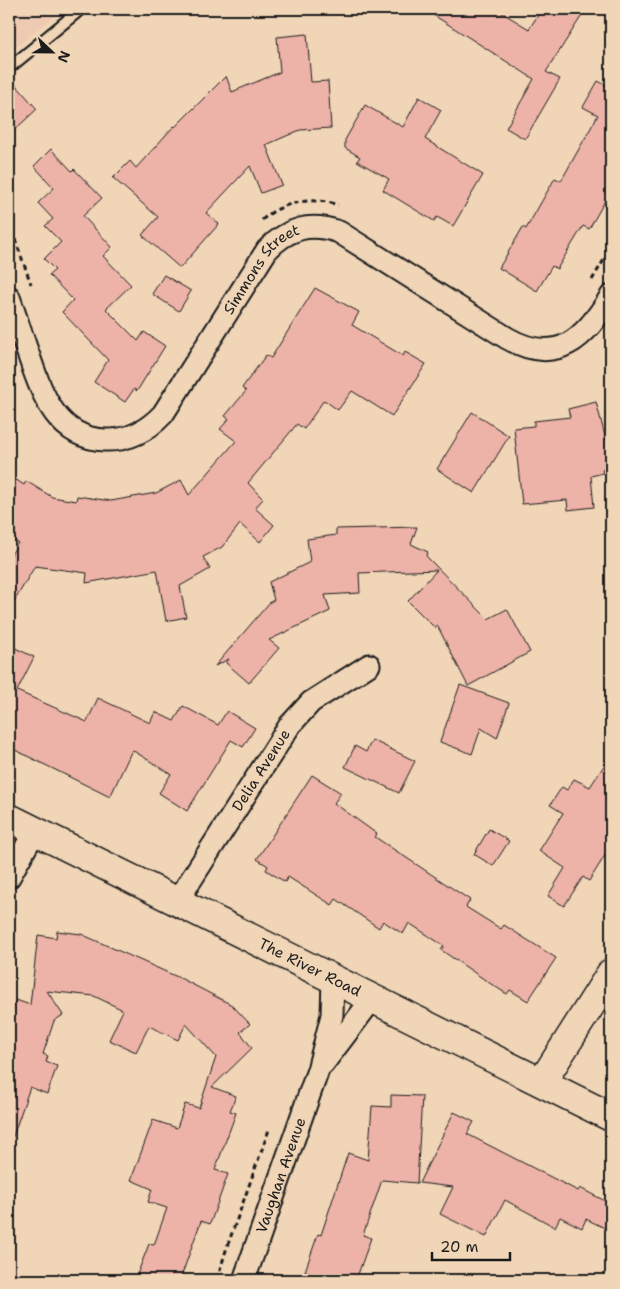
<svg xmlns="http://www.w3.org/2000/svg" width="620" height="1289" font-family="'Shantell Sans',sans-serif">
  <style>
    .built { fill: #efcab2 }
    .building { fill: #edb2a8; stroke: #1c1c1c }
    .lines { fill: none; stroke-linecap: round; stroke-linejoin: round }
    .service-casing { stroke: #1c1c1c; stroke-width: 14 }
    .minor-casing { stroke: #1c1c1c; stroke-width: 25 }
    .secondary-casing { stroke: #1c1c1c; stroke-width: 31 }
    .path { stroke: #1c1c1c; stroke-width: 3; stroke-dasharray: 5 4; stroke-linecap: butt }
    .service { stroke: #f0d5b7; stroke-width: 10 }
    .minor { stroke: #f0d5b7; stroke-width: 21 }
    .secondary { stroke: #f0d5b7; stroke-width: 28 }
    .labels { text-anchor: middle; stroke-width: 5; stroke-linejoin: round; paint-order: stroke }
    .street-label { font-size: 15px; fill: #1c1c1c; stroke: #f0d5b7 }
  </style>
  <rect width="100%" height="100%" fill="#f0d5b7"/>
  <filter id="ink" filterUnits="userSpaceOnUse"><feTurbulence type="fractalNoise" baseFrequency=".02" numOctaves="2"/><feDisplacementMap in="SourceGraphic" scale="10" xChannelSelector="R" yChannelSelector="G"/><feConvolveMatrix kernelMatrix="1 2 1 2 8 2 1 2 1" color-interpolation-filters="sRGB"/></filter>
  <g filter="url(#ink)">
    <!-- built -->
    <polygon class="built" points="9,9 63,9 9,53"/>
    <!-- building -->
    <g class="building">
      <polygon points="424,9 496,9 529,29 542,9 586,9 546,72 560,79 525,139 506,128 534,79"/>
      <polygon points="307,34 311,82 328,81 331,128 300,130 266,145 282,185 261,193 250,166 206,213 219,224 180,268 142,235 158,217 113,178 130,161 136,168 174,126 175,127 226,76 232,92 280,72 277,37"/>
      <polygon points="9,77 37,109 9,135"/>
      <polygon points="598,81 611,88 611,190 589,229 583,226 557,269 552,266 537,291 499,268 523,227 526,229 555,178 561,181 598,115 583,107"/>
      <polygon points="419,97 441,110 425,139 483,175 453,226 437,217 434,221 383,190 389,179 357,161 360,157 345,148 345,140 365,105 403,127"/>
      <polygon points="51,149 72,171 74,169 102,198 83,216 112,247 103,256 131,285 106,309 138,341 144,332 165,346 137,391 134,389 125,402 94,382 108,360 62,312 73,300 49,275 55,270 44,259 61,242 45,226 53,219 38,203 54,188 34,166"/>
      <polygon points="164,275 191,291 179,311 152,294"/>
      <polygon points="315,288 359,312 352,325 403,356 405,352 426,364 392,416 352,391 338,410 324,400 304,429 297,424 248,483 263,499 255,508 274,525 260,542 240,524 222,547 203,557 210,569 180,586 186,617 166,621 157,570 86,583 87,573 35,566 9,610 9,558 18,543 9,537 9,475 24,485 26,481 52,497 76,501 77,496 111,501 156,493 181,480 189,495 236,441 220,429 229,419 225,416 246,391 242,388 266,355 271,358"/>
      <polygon points="596,402 611,458 611,467 602,470 603,473 591,476 594,507 568,510 567,500 522,504 514,428 534,426 534,421 570,417 568,409"/>
      <polygon points="472,412 509,436 474,493 437,469"/>
      <polygon points="417,527 411,544 428,552 426,556 488,619 507,609 530,652 468,686 437,625 435,628 408,601 437,570 359,573 360,593 325,595 330,611 269,640 279,648 249,683 226,663 229,659 215,666 270,602 274,600 269,582 310,562 307,539 336,535 336,529"/>
      <polygon points="9,645 34,657 17,691 87,722 98,698 150,723 155,712 174,721 183,706 218,725 227,711 255,728 243,747 231,740 187,811 159,793 171,774 132,750 110,797 9,747"/>
      <polygon points="460,685 509,703 497,738 481,728 472,754 440,742"/>
      <polygon points="372,740 415,761 399,793 345,767 355,746 366,752"/>
      <polygon points="611,755 611,846 589,881 583,877 564,906 548,896 565,868 539,851 563,813 550,805 562,787 567,790 574,779 590,787"/>
      <polygon points="312,775 341,793 334,803 377,834 375,837 470,900 466,907 501,929 504,925 556,958 528,1001 510,990 507,994 491,984 441,950 444,946 409,923 403,934 383,921 379,928 336,899 332,905 288,877 285,882 266,870 268,866 257,859"/>
      <polygon points="489,829 509,841 493,866 474,854"/>
      <polygon points="57,931 81,934 182,979 232,1005 250,1024 240,1032 252,1048 212,1087 236,1096 230,1111 236,1113 215,1170 228,1174 210,1224 201,1221 180,1280 135,1280 149,1244 154,1245 167,1208 148,1202 152,1189 131,1180 153,1120 177,1128 185,1104 199,1108 216,1057 186,1024 178,1040 149,1026 136,1052 109,1040 123,1010 94,996 47,991 63,1015 54,1021 43,1054 48,1056 46,1062 57,1066 47,1094 30,1087 12,1139 9,1138 9,1019 16,1000 30,1005 38,935 56,938"/>
      <polygon points="391,1095 422,1096 417,1183 382,1180 363,1235 371,1238 356,1280 332,1280 305,1271 318,1234 321,1235 348,1153 368,1160 372,1106 391,1107"/>
      <polygon points="454,1112 474,1122 467,1134 578,1191 580,1188 611,1204 611,1231 586,1219 582,1228 560,1217 555,1227 505,1200 486,1237 440,1214 453,1187 419,1183"/>
    </g>
    <g class="lines">
      <defs>
        <polyline id="service" points="9,68 81,9"/>
        <g id="minor">
          <path id="s1" d="M9,297C16,318 23,339 30,359C43,397 58,438 105,440C128,441 147,431 163,414L267,250C288,228 310,222 339,232L507,338C558,367 585,338 611,296"/>
          <polyline points="9,877 35,831"/>
          <path id="s2" d="M178,900L290,725L311,702L369,665"/>
          <polyline points="323,1064 373,998"/>
          <path id="s3" d="M244,1280L318,1070L332,1015L333,978"/>
        </g>
        <g id="secondary">
          <path id="s4" d="M9,818L611,1117"/>
          <polyline points="542,1082 611,973"/>
        </g>
      </defs>
      <!-- service casing -->
      <use href="#service" class="service-casing"/>
      <!-- minor casing -->
      <use href="#minor" class="minor-casing"/>
      <!-- secondary casing -->
      <use href="#secondary" class="secondary-casing"/>
      <!-- path -->
      <g class="path">
        <path d="M262,220C281,202 313,196 338,205"/>
        <polyline points="9,222 31,284"/>
        <polyline points="592,280 611,248"/>
        <polyline points="217,1280 227,1247 270,1127"/>
      </g>
      <!-- service -->
      <use href="#service" class="service"/>
      <!-- minor -->
      <use href="#minor" class="minor"/>
      <!-- secondary -->
      <use href="#secondary" class="secondary"/>
    </g>
  </g>
  <g class="labels">
    <!-- street labels -->
    <g class="street-label">
      <text dy="5" stroke="none"><textPath href="#s1" startOffset="426">Simmons Street</textPath></text>
      <text dy="5" stroke="none"><textPath href="#s2" startOffset="154">Delia Avenue</textPath></text>
      <text dy="5" stroke="none"><textPath href="#s4" startOffset="336">The River Road</textPath></text>
      <text dy="5" stroke="none"><textPath href="#s3" startOffset="111">Vaughan Avenue</textPath></text>
    </g>
  </g>
  <!-- margin -->
  <rect width="620" height="1289" fill="none" stroke="#f0d5b7" stroke-width="30"/>
  <rect x="15" y="15" width="590" height="1259" fill="none" stroke="#1c1c1c" stroke-width="2" filter="url(#ink)"/>
  <!-- north arrow -->
  <g transform="translate(52 52) rotate(112)" stroke="#f0d5b7" stroke-width="4" paint-order="stroke">
  <path d="M0-4L9 19L0 12L-9 19Z" fill="#1c1c1c"/>
  <text y="-8" font-size="14" font-weight="bold" text-anchor="middle" fill="#1c1c1c">N</text>
  </g>
  <!-- scale -->
  <path d="M432 1252v8h78v-8" fill="none" stroke="#1c1c1c" stroke-width="2.5"/>
  <text x="440" y="1252" font-size="15" fill="#1c1c1c" stroke="#f0d5b7" stroke-width="4" paint-order="stroke">20 m</text>
</svg>
